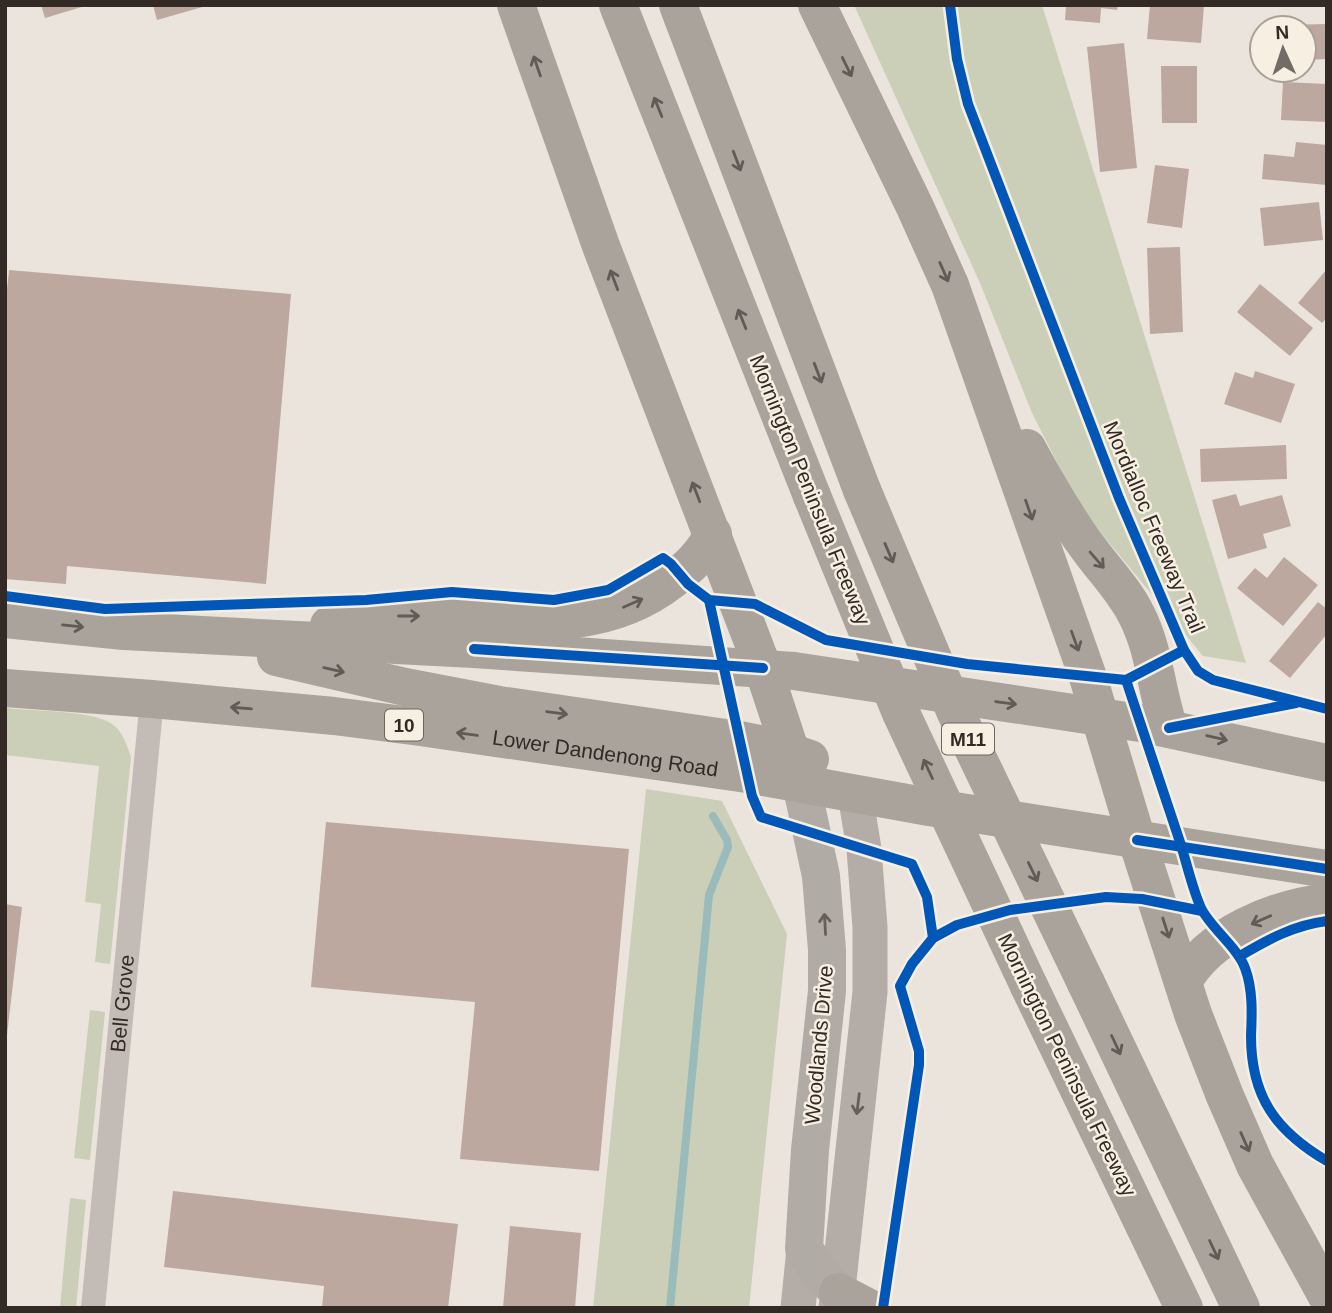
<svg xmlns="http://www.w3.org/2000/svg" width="1332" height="1313" font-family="Helvetica,sans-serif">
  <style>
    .green { fill: #cbcfb7 }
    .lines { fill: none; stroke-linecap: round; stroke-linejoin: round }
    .stream { stroke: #9abbbb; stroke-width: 8 }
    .building { fill: #bda89f }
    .street { stroke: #c3bcb6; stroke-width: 24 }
    .secondary { stroke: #b3aca7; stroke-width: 35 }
    .primary { stroke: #b1aba6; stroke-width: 38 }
    .highway { stroke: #a9a39c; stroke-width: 38 }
    .highway-bridge { stroke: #a9a39c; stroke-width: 38 }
    .cycleway-casing { stroke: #f8efe3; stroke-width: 15 }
    .cycleway { stroke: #0057b8; stroke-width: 10 }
    .oneway { stroke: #625a55 }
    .oneway2 { stroke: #655e59 }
    .oneway3 { stroke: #665e59 }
    .labels { text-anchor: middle; stroke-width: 5; stroke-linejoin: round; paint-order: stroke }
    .shield { fill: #f8efe3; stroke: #6e655e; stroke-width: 2 }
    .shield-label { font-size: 19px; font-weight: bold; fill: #332a25 }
    .street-label { font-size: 21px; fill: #332a25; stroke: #f8efe3 }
  </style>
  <rect width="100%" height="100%" fill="#eae4dd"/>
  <!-- green -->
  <g class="green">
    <polygon points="854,5 1042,5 1246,663 1203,656 1105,538 1075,498 1032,413 980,283"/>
    <path d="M5,708C31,711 93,710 112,724C123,732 127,745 131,757L110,964L95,962L101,904L85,902L99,766L5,755Z"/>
    <polygon points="646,789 722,801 787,934 749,1308 593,1308"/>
    <polygon points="90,1010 105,1012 90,1160 74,1158"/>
    <polygon points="70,1198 86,1200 76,1308 60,1308"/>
  </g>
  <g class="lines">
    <!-- stream -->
    <polyline class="stream" points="670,1308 709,895 728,847 727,840 713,816"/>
  </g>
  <!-- building -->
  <g class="building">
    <polygon points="41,5 85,5 85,6 45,18"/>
    <polygon points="153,5 206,5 206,6 157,20"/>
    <polygon points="1066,5 1118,5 1117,10 1101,8 1100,23 1065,20"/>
    <polygon points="1150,5 1204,5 1201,43 1147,39"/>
    <polygon points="1327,24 1327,59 1304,60 1304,28 1279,28 1279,25"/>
    <polygon points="1124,43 1137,168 1100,172 1087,47"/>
    <polygon points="1161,66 1197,66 1197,123 1162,123"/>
    <polygon points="1283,82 1327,84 1327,122 1281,120"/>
    <polygon points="1296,142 1327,145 1327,185 1262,179 1264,154 1294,157"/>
    <polygon points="1155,165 1189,169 1182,228 1147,223"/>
    <polygon points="1319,202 1323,240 1264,246 1260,208"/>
    <polygon points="1180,247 1183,332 1150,334 1147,248"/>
    <polygon points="1327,269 1327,318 1322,323 1298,303"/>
    <polygon points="9,270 291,294 266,584 67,566 66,584 5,579 5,309"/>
    <polygon points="1260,284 1313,328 1290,356 1237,312"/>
    <polygon points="1255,371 1295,384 1281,423 1224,404 1235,372 1253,378"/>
    <polygon points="1286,445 1287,479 1201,482 1200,449"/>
    <polygon points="1236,494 1240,506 1282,495 1291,526 1263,534 1267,548 1228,559 1212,500"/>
    <polygon points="1284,557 1318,585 1283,626 1237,588 1255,568 1267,578"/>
    <polygon points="1318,602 1327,609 1327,634 1290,678 1269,661"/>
    <polygon points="326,822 629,849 599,1171 460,1159 475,1002 311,987"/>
    <polygon points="5,904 22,907 7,1035 5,1035"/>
    <polygon points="173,1191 458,1224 448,1308 322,1308 324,1286 164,1267"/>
    <polygon points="510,1226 581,1233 575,1308 503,1308"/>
  </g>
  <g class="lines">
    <!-- street -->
    <path class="street" id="s1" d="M93,1308L152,699"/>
    <!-- secondary -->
    <g class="secondary">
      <polyline points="798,1308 804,1249"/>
      <polyline points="836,1308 870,992 870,927 864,849 855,794"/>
    </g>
    <!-- primary -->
    <polyline class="primary" points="801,783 821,876 827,950 827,991 810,1150 804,1249 819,1272 838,1292"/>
    <!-- highway -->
    <g class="highway">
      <polyline points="516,5 601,246 763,668 801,783"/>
      <polyline points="618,5 812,496"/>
      <polyline points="678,5 862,490"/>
      <polyline points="817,5 915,207 950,285 1088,677 1137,840 1193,1014 1225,1096 1255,1165 1327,1296"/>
      <path d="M1027,448C1046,483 1065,517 1089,549C1105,571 1124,590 1136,614C1155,650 1156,691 1169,728"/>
      <polyline points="5,619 124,631 474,649 794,671 1140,723 1327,763"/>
      <path d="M329,625C358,620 386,616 414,616C504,616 593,641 671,581C688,568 703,555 713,534"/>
      <polyline points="276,657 405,687 499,705 739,740 775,747 810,759"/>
      <path id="s2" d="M5,688L152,699L334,716L420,727L747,774L929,807L1327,869"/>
      <path d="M1183,982C1209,934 1276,908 1327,902"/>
      <polyline points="1086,983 1241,1308"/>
      <polyline points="1029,986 1184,1308"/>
      <polyline points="838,1292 869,1308"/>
    </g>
    <!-- highway-bridge -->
    <g class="highway-bridge">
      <polyline points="862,490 956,713 1086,983"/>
      <polyline points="812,496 901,713 1029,986"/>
    </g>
    <defs>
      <g id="cycleway">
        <polyline points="950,5 957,59 968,104 1119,498 1184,650 1126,680"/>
        <polyline points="5,596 105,609 366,600 452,592 554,600 608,590 663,558 671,564 688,584 709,600 755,604 826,640 967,664 1126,680"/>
        <polyline points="709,600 752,796 761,817 912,864 927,897 933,938 912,964 900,986 919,1051 919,1065 883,1308"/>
        <polyline points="474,649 763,668"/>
        <polyline points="1184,650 1198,671 1213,680 1327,709"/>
        <path d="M1126,680C1144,734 1162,788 1180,842C1187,864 1192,888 1201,908C1210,927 1238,948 1245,968C1253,989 1252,1014 1251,1036C1251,1097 1276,1131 1327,1161"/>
        <polyline points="1169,728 1296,703"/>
        <polyline points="1137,840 1327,869"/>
        <polyline points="933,938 957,925 1010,910 1106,897 1142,899 1202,911"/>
        <path d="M1240,956C1267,940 1294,925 1327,921"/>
      </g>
    </defs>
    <!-- cycleway casing -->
    <use href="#cycleway" class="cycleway-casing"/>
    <!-- cycleway -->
    <use href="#cycleway" class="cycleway"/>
  </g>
  <!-- one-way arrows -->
  <defs><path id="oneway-shaft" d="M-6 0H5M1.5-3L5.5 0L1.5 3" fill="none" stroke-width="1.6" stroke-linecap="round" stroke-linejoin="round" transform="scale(1.75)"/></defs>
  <g class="oneway">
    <use href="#oneway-shaft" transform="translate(537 66) rotate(-109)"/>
    <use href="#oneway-shaft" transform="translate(847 67) rotate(64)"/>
    <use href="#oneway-shaft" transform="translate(658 107) rotate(-112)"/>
    <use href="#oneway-shaft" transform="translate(737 161) rotate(69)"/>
    <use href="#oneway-shaft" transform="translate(944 272) rotate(66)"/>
    <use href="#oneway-shaft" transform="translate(614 280) rotate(-111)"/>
    <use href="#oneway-shaft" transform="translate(742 319) rotate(-112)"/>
    <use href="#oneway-shaft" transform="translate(818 373) rotate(69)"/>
    <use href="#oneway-shaft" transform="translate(696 492) rotate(-111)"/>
    <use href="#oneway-shaft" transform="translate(1029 510) rotate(71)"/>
    <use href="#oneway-shaft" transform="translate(889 553) rotate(67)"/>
    <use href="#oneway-shaft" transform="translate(1097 560) rotate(49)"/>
    <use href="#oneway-shaft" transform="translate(633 603) rotate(-24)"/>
    <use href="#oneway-shaft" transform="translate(409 616)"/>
    <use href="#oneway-shaft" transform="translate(73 626) rotate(6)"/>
    <use href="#oneway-shaft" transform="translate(1075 641) rotate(70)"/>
    <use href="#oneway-shaft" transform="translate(334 670) rotate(13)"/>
    <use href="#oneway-shaft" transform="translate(1006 703) rotate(8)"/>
    <use href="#oneway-shaft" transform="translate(241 708) rotate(-175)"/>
    <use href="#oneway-shaft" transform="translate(557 713) rotate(8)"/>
    <use href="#oneway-shaft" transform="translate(467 734) rotate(-172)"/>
    <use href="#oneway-shaft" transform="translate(1217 738) rotate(13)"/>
    <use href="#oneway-shaft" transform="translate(928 769) rotate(-115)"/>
    <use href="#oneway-shaft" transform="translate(1033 872) rotate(64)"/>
    <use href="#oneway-shaft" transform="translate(1261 920) rotate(156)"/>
    <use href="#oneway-shaft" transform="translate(1166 928) rotate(72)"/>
    <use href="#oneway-shaft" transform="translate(1116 1045) rotate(65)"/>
    <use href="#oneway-shaft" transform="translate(1245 1142) rotate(66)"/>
    <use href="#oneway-shaft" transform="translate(1214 1250) rotate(65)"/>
  </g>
  <use class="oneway2" href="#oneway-shaft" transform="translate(825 924) rotate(-93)"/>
  <use class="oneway3" href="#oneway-shaft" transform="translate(858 1104) rotate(97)"/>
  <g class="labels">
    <!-- shield labels -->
    <g class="shield">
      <rect x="385" y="709.5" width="38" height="31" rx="5"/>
      <rect x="942" y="723.5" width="52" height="31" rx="5"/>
    </g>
    <g class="shield-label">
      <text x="404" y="732">10</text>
      <text x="968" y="746">M11</text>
    </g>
    <!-- street labels -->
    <g class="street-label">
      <text transform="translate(810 490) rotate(68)" y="7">Mornington Peninsula Freeway</text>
      <text transform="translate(1154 527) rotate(67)" y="7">Mordialloc Freeway Trail</text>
      <text dy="7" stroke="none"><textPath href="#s2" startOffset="604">Lower Dandenong Road</textPath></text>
      <text dy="7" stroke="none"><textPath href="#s1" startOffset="306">Bell Grove</textPath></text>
      <text transform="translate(819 1045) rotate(-85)" y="7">Woodlands Drive</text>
      <text transform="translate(1067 1065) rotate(64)" y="7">Mornington Peninsula Freeway</text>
    </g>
  </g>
  <!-- border -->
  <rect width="1332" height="1313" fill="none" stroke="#332a25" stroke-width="14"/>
  <!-- north arrow -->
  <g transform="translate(1283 49) rotate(357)"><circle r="33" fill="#f8efe3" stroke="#a9a097" stroke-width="2"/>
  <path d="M0-5L12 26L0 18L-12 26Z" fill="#736b65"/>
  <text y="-10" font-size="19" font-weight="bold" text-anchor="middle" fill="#332a25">N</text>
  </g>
</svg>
